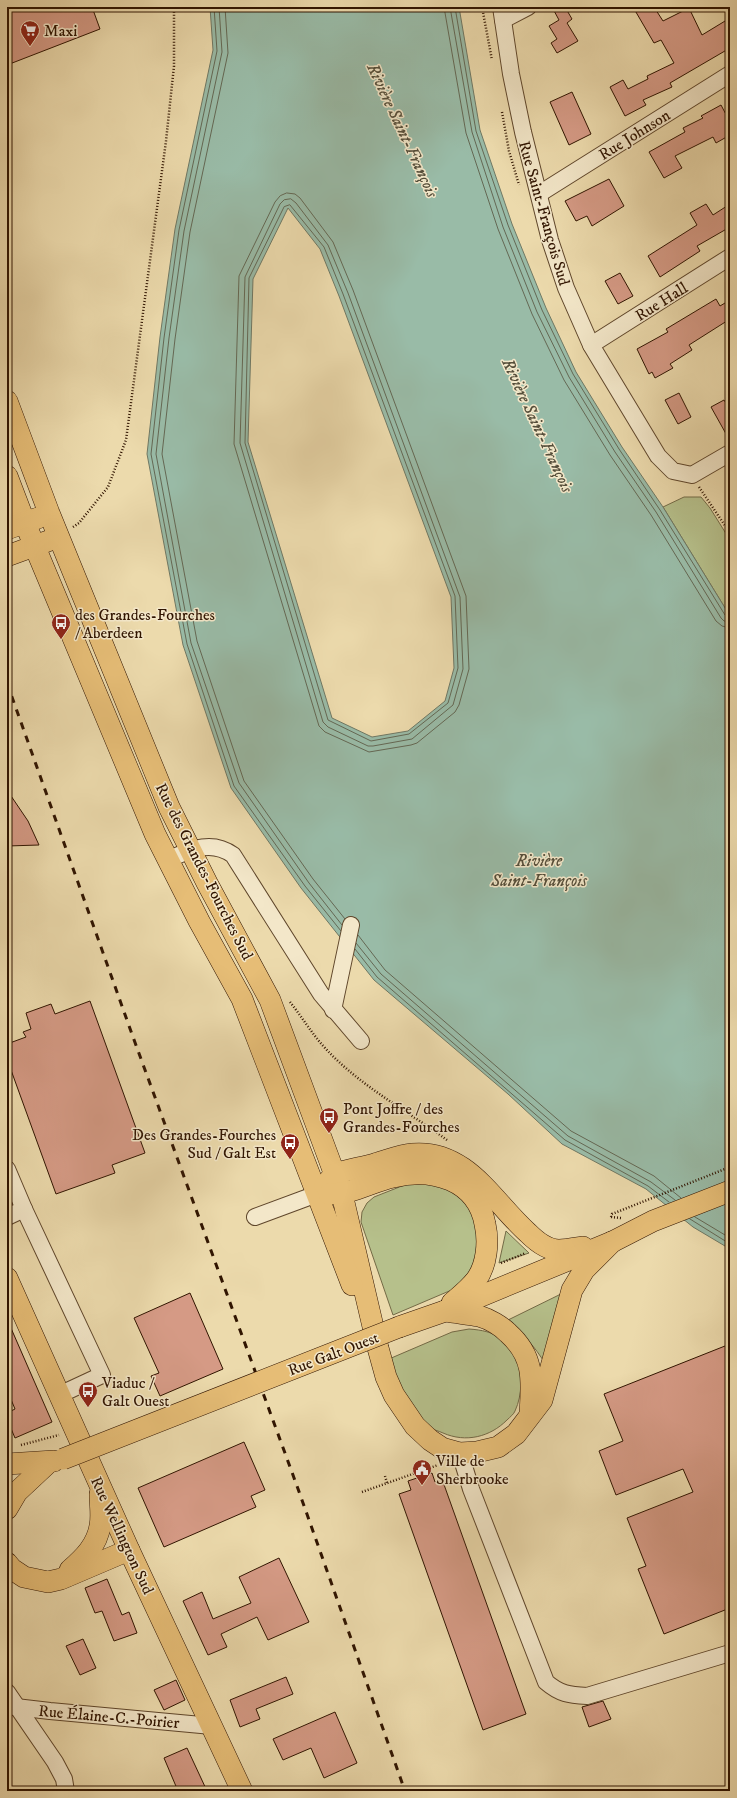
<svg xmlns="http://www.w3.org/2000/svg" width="737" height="1798" font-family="'IM FELL DW Pica',serif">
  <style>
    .green { fill: #b6c08b; stroke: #736a46 }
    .water { fill: #99bba7; stroke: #6f7864; fill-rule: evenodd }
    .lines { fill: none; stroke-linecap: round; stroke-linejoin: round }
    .shore { stroke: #646854; stroke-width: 1 }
    .building { fill: #d59a85; stroke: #301400 }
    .minor-casing { stroke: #5f462b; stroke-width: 18 }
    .major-casing { stroke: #301400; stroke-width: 22 }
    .path { stroke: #301400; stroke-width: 2.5; stroke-dasharray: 1 2; stroke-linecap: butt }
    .minor { stroke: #f3e7c9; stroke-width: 16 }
    .major { stroke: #e6bd76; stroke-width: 21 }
    .rail { stroke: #301400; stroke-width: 3; stroke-dasharray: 7 7; stroke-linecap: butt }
    .major-bridge-casing { stroke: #301400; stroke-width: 22; stroke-linecap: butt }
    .major-bridge { stroke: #e6bd76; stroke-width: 21 }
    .labels { text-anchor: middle; stroke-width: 3; stroke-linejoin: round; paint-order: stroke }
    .poi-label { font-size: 16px; fill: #301400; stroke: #f3e7c9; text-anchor: start }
    .street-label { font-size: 16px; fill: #301400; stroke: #f3e7c9 }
    .water-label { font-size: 17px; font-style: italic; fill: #554e3a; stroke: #f3e7c9 }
  </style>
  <rect width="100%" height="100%" fill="#ecdaac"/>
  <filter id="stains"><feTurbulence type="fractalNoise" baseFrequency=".005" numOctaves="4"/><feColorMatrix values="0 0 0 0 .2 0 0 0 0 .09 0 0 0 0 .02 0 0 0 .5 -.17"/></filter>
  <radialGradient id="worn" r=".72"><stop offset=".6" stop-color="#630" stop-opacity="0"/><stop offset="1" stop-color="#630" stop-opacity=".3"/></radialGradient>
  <!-- green -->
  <g class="green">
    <polygon points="684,497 701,497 710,508 730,540 730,616 663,507"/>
    <polygon points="436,1183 466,1200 481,1232 475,1265 454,1289 393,1315 361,1222 362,1212 367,1203 374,1197 407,1184"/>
    <polygon points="506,1231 529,1253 499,1263"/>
    <path d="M565,1292L546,1365C534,1345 524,1335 506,1321Z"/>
    <path d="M469,1329C497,1331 501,1338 520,1357C521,1375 523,1394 515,1411C514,1414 510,1417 507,1420C490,1437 466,1443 443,1433C439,1431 433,1430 430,1427C408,1408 399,1385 389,1359L452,1332Z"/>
  </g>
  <!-- water -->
  <path class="water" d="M210,7H459L480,130L512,224L546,308L576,372L622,447L663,507L730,616V1249L693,1227L646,1189L562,1144L508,1094L374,980L301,888L231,788L183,645L147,454L160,337L175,229L213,50ZM288,208L320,249L339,296L451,597L454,668L445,701L408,731L372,737L332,718L248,442L253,279Z"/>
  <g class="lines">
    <!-- shore -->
    <g class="shore">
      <polyline points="214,7 217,51 179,230 164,338 151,454 187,644 234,786 305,886 341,931"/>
      <polyline points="219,7 222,52 184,231 169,338 156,454 191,643 239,783 309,883 342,925"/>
      <polyline points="225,7 228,53 190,232 175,339 162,454 197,641 244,781 313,879 345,919"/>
      <polyline points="444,7 466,133 498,229 532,314 564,380 610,455 651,515 716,621 722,626 730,628"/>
      <polyline points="450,7 472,132 503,227 537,312 569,377 615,452 656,512 721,618 724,621 730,622"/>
      <polyline points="455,7 476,131 508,225 542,310 573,374 619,449 660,510 725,615 730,617"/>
      <polygon points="287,193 295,194 300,198 333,242 353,290 466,596 469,669 459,705 455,712 417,743 411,745 369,752 325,732 319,726 234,444 239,276 275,202 280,196"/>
      <polygon points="291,199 296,203 328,245 348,293 460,597 463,669 453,705 412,739 373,746 368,746 328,727 323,722 240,443 245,277 280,204 284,200"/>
      <polygon points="290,205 324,247 343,294 455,596 458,668 448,703 409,734 371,741 328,720 245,443 249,278 284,207"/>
      <polyline points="358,935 385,970 571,1131 654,1176 681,1198"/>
      <polyline points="356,943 381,974 568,1136 651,1182 675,1200"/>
      <polyline points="355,949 377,977 565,1140 648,1186 669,1202"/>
      <polyline points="695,1217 730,1238"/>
      <polyline points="690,1219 730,1244"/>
    </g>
  </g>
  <!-- building -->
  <g class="building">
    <polygon points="7,7 92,7 100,29 7,65"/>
    <polygon points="552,7 565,7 572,19 567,23 578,41 557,53 551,43 557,39 549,26 559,20"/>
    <polygon points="633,7 654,7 663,21 689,8 702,35 730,18 730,48 670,83 672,87 643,100 646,105 625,116 610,87 623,80 628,89 648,79 647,76 674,63 661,40 654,43"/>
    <polygon points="572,92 591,134 569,145 550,102"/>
    <polygon points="721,105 730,122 730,135 716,143 713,137 675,156 682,168 664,178 649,152 685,132 683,128 703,118 701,116"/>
    <polygon points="609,179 624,206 592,226 587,216 576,221 565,201"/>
    <polygon points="706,204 713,215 730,204 730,227 697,246 700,251 660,277 648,256 697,225 690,213"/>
    <polygon points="620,273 633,296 618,304 605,281"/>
    <polygon points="716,299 720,306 730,300 730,319 689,345 692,350 670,364 673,368 655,378 652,372 649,374 637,349 668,332 666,329"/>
    <polygon points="679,393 691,417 678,424 665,400"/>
    <polygon points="724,400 730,410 730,441 711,407"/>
    <polygon points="7,790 28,821 39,845 7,846"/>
    <polygon points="90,1001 145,1153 112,1165 115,1173 56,1194 7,1059 7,1044 26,1037 23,1032 31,1029 26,1013 51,1004 55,1014"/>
    <polygon points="190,1293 223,1369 160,1396 151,1376 159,1373 134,1318"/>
    <polygon points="7,1319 52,1422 15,1438 7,1419 7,1413 15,1409 7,1390"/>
    <polygon points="730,1344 730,1608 664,1634 638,1569 646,1566 627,1518 693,1492 683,1469 616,1495 599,1451 623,1441 604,1394"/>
    <polygon points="244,1442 265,1490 251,1496 256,1507 164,1547 138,1488"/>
    <polygon points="432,1473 435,1482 442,1479 526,1714 483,1730 399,1494 411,1490 408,1481"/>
    <polygon points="279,1558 309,1622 268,1640 257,1617 221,1634 227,1647 208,1655 183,1601 202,1592 213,1619 251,1603 239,1577"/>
    <polygon points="107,1579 122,1615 129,1612 137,1633 114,1641 102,1611 95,1613 85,1588"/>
    <polygon points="83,1639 96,1668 80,1675 66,1646"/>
    <polygon points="286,1677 293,1694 256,1709 260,1719 240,1727 230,1700"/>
    <polygon points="176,1680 185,1700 164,1710 154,1690"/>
    <polygon points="603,1701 611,1719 589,1727 582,1707"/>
    <polygon points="335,1712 357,1763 324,1778 311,1748 283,1760 273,1739"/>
    <polygon points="187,1748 207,1791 178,1791 164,1758"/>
  </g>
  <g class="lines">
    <defs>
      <g id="minor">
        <polyline points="501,7 511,74 523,132 550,240 566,288 591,345 658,456 673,471 692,475 730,453"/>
        <polyline points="503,20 528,7"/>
        <polyline points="539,194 730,74"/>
        <polyline points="591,345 730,257"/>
        <path d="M167,860C190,850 211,839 233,855L321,994L361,1041"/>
        <polyline points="333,1010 351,925"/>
        <polyline points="7,1169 24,1209 7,1217"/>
        <polyline points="24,1209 102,1375 59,1395"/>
        <polyline points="255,1217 317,1194"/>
        <path d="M460,1453L471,1489L546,1682C560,1694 569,1695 587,1696L730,1653"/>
        <polyline points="7,1692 55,1762 64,1779 66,1791"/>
        <polyline points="7,1706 50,1711 212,1726"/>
      </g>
      <g id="major">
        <polyline points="7,401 49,513 169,807 207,883 270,1000 342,1194 378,1348 386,1377 394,1395 415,1426 430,1440 442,1448 460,1453 477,1452 498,1447 516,1434 542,1400 572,1290 584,1270 612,1242"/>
        <polyline points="7,476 25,523 155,834 199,921 242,999 352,1285"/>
        <polyline points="7,529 38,518"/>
        <polyline points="7,556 48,541"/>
        <path d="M325,1185C328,1182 332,1176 336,1174C344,1170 366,1167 377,1163C388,1160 400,1155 412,1154C467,1149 493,1202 528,1233C536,1241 548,1250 559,1250C567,1250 576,1248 583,1247"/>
        <path d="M329,1194C352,1194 371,1182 393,1177C432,1167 477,1180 485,1224C489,1242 487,1265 476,1280C470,1288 460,1296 452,1303"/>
        <polyline points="7,1278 129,1550 242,1791"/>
        <path d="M445,1311C456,1313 468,1314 479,1316C489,1319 501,1326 508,1333C535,1357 532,1381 530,1414"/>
        <polyline points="399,1327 445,1311 612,1242 653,1221 730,1191"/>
        <polyline points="7,1464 54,1461"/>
        <polyline points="7,1509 17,1492 48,1463"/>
        <polyline points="7,1563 12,1569 24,1577 48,1582 61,1579 129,1550"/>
        <path d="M70,1570C84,1558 97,1545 100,1526C102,1516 100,1504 100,1494"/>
      </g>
    </defs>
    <!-- minor casing -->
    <use href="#minor" class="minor-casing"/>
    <!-- major casing -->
    <use href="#major" class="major-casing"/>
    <!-- path -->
    <g class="path">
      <polyline points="482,7 492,60"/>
      <polyline points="502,112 509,151 519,185"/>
      <polyline points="699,487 730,533"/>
      <polyline points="73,527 79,523 108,487 126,440 166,141 174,66 174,7"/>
      <path d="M290,1002C302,1017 312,1034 325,1048C360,1086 406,1110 447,1140"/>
      <polyline points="611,1217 612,1214 730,1167"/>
      <polyline points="611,1217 621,1218"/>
      <polyline points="501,1263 526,1253"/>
      <polyline points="21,1445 59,1435"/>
      <polyline points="385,1476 387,1483"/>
      <polyline points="362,1492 438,1465"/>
    </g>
    <!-- minor -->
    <use href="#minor" class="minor"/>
    <!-- major -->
    <use href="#major" class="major"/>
    <!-- rail -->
    <polyline class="rail" points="7,683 133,1037 297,1486 405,1791"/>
    <defs>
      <polyline id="major-bridge" points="63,1459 399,1327"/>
    </defs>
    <!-- major-bridge casing -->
    <use href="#major-bridge" class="major-bridge-casing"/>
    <!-- major-bridge -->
    <use href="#major-bridge" class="major-bridge"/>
  </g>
  <!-- icons -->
  <defs>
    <symbol id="supermarket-pin" viewBox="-11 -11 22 30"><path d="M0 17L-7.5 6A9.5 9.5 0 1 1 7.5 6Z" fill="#8f2418" stroke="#f3e7c9"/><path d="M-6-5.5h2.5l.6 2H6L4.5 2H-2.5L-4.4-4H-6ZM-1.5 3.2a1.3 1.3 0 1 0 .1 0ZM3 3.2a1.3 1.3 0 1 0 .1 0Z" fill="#fff"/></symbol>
    <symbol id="bus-pin" viewBox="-11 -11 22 30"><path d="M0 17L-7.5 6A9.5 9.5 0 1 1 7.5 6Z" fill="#8f2418" stroke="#f3e7c9"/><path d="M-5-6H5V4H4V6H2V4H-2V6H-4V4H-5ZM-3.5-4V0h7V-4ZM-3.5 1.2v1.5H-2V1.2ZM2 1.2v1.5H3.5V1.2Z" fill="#fff"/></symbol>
    <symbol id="civic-pin" viewBox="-11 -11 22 30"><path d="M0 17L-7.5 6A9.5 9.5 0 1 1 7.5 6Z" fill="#8f2418" stroke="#f3e7c9"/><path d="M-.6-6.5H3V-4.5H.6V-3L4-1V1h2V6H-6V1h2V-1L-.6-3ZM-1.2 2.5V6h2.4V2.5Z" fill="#fff"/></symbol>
  </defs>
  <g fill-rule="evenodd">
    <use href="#supermarket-pin" x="19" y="19" width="22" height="30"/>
    <use href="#bus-pin" x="50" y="612" width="22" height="30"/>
    <use href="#bus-pin" x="318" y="1106" width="22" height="30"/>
    <use href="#bus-pin" x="279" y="1132" width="22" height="30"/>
    <use href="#bus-pin" x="77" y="1380" width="22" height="30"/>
    <use href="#civic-pin" x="411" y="1458" width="22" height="30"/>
  </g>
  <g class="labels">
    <!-- poi labels -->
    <g class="poi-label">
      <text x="44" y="36">Maxi</text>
      <text x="75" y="620">des Grandes-Fourches<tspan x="75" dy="18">/ Aberdeen</tspan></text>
      <text x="343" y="1114">Pont Joffre / des<tspan x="343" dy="18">Grandes-Fourches</tspan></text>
      <text x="276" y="1140" text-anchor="end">Des Grandes-Fourches<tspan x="276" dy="18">Sud / Galt Est</tspan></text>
      <text x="102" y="1388">Viaduc /<tspan x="102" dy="18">Galt Ouest</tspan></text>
      <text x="436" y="1466">Ville de<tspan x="436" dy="18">Sherbrooke</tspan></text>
    </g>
    <!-- street labels -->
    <g class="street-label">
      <text transform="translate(634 134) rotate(-32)" y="6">Rue Johnson</text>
      <text transform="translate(545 213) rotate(74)" y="6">Rue Saint-François Sud</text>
      <text transform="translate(661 301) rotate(-32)" y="6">Rue Hall</text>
      <text transform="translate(205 871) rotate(63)" y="6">Rue des Grandes-Fourches Sud</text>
      <text transform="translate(333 1353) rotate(-21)" y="6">Rue Galt Ouest</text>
      <text transform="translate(123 1535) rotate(65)" y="6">Rue Wellington Sud</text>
      <text transform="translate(109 1716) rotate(5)" y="6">Rue Élaine-C.-Poirier</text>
    </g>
    <!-- water labels -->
    <g class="water-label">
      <text transform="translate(403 130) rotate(65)" y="6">Rivière Saint-François</text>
      <text transform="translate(538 425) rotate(65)" y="6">Rivière Saint-François</text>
      <text x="539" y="866">Rivière<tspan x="539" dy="20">Saint-François</tspan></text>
    </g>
  </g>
  <!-- margin -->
  <rect width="737" height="1798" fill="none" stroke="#ecdaac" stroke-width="24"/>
  <rect x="8" y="8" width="721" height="1782" fill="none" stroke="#301400" stroke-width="2"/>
  <rect x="12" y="12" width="713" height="1774" fill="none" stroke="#301400"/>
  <rect width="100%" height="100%" filter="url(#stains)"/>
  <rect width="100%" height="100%" fill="url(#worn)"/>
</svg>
